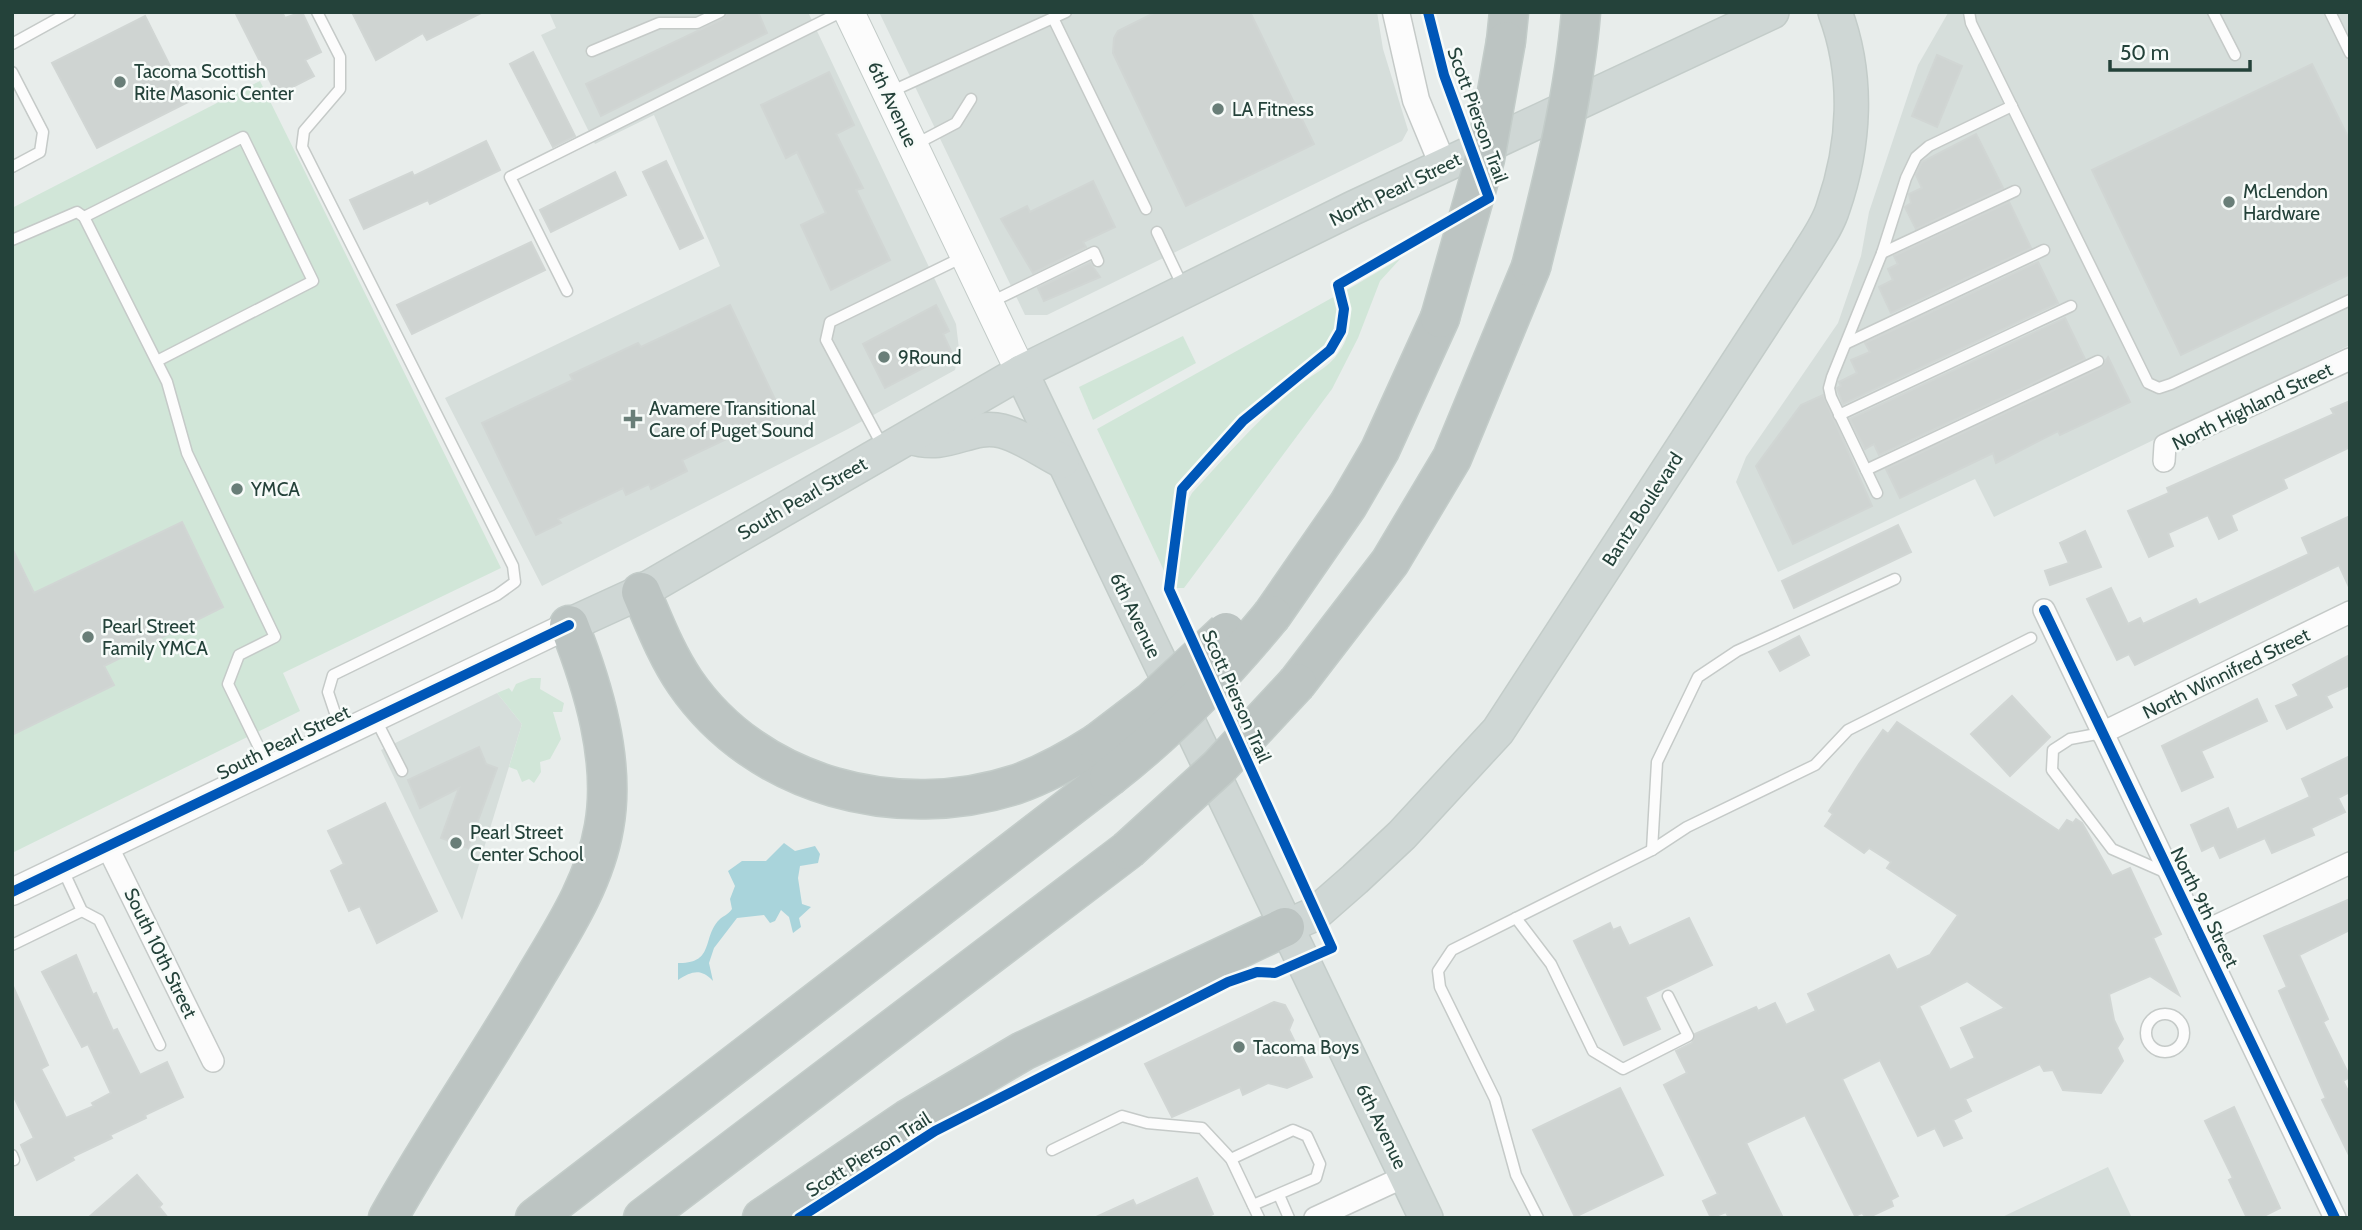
<svg xmlns="http://www.w3.org/2000/svg" width="2362" height="1230" font-family="Cabin,sans-serif">
  <style>
    .built { fill: #d6dedb }
    .green { fill: #d1e6d8 }
    .water { fill: #a9d4db }
    .building { fill: #cfd4d2; stroke: #d1d6d4; stroke-width: 2; fill-rule: evenodd }
    .lines { fill: none; stroke-linecap: round; stroke-linejoin: round }
    .service-casing { stroke: #c5cac8; stroke-width: 13 }
    .minor-casing { stroke: #c5cac8; stroke-width: 24 }
    .tertiary-casing { stroke: #c5cac8; stroke-width: 29 }
    .secondary-casing { stroke: #c3cbc8; stroke-width: 32 }
    .primary-casing { stroke: #c3ccc9; stroke-width: 36 }
    .motorway-casing { stroke: #c3ccc9; stroke-width: 41 }
    .service { stroke: #fcfcfc; stroke-width: 10 }
    .minor { stroke: #fcfcfc; stroke-width: 21 }
    .tertiary { stroke: #fcfcfc; stroke-width: 26 }
    .secondary { stroke: #fcfcfc; stroke-width: 30 }
    .primary { stroke: #cfd7d5; stroke-width: 33 }
    .motorway { stroke: #bcc4c2; stroke-width: 38 }
    .motorway-bridge-casing { stroke: #c3ccc9; stroke-width: 41; stroke-linecap: butt }
    .motorway-bridge { stroke: #bcc4c2; stroke-width: 38 }
    .cycleway-casing { stroke: #f7fbf9; stroke-width: 15 }
    .cycleway { stroke: #0057b8; stroke-width: 10 }
    .poi-dot { fill: #697e78; stroke: #f7fbf9; stroke-width: 2.5 }
    .labels { text-anchor: middle; stroke-width: 5; stroke-linejoin: round; paint-order: stroke }
    .poi-label { font-size: 19px; fill: #24423a; stroke: #f7fbf9; text-anchor: start }
    .street-label { font-size: 19px; fill: #24423a; stroke: #f7fbf9 }
  </style>
  <rect width="100%" height="100%" fill="#e8edeb"/>
  <!-- built -->
  <g class="built">
    <polygon points="549,12 808,12 956,324 959,349 955,370 848,429 542,586 445,398 720,266 654,115 595,144 541,35 556,28"/>
    <polygon points="879,12 1377,12 1383,49 1408,130 1402,141 1047,315 1025,315"/>
    <polygon points="2350,12 2350,345 1994,517 1975,479 1778,572 1736,482 1746,457 1838,323 1861,256 1869,212 1918,65 1948,13"/>
    <polygon points="497,693 522,724 462,920 381,750"/>
    <polygon points="2108,1167 2132,1218 2000,1218"/>
  </g>
  <!-- green -->
  <g class="green">
    <polygon points="260,81 501,568 283,673 300,711 12,853 12,208"/>
    <path d="M1401,258L1380,281L1358,338L1332,389L1184,588H1174L1185,506L1192,493C1225,457 1257,421 1294,389C1309,376 1328,369 1339,352C1353,334 1349,311 1347,290Z"/>
    <polygon points="1337,295 1338,326 1317,356 1276,387 1180,483 1167,577 1097,429"/>
    <polygon points="1183,336 1196,363 1093,420 1079,387"/>
    <polygon points="531,678 541,678 540,689 564,703 562,712 553,712 561,739 550,759 540,762 541,772 534,783 529,779 522,782 517,770 509,767 522,724 497,693 509,688 512,692 516,684"/>
  </g>
  <!-- water -->
  <path class="water" d="M784,843L795,851L815,846L820,854L818,863L800,866L798,878L802,904L811,907L799,918L801,927L793,933L789,917L781,910L775,921L770,923L764,915L737,918L714,948L709,963L713,981C701,968 692,971 678,980V963C715,964 702,937 719,920C724,915 728,915 732,909L730,899L735,886L728,871L742,861H766Z"/>
  <!-- building -->
  <g class="building">
    <polygon points="235,12 282,12 285,18 302,12 321,52 305,60 314,76 277,95"/>
    <polygon points="352,12 483,12 427,40 423,33 376,60"/>
    <polygon points="728,12 758,12 767,33 601,116 586,84 723,19"/>
    <polygon points="1156,12 1250,12 1314,144 1186,206 1113,53 1114,38 1118,31"/>
    <polygon points="145,16 188,102 97,148 52,63"/>
    <polygon points="533,52 575,136 553,147 510,64"/>
    <polygon points="1937,55 1962,66 1937,127 1912,116"/>
    <polygon points="2312,64 2350,141 2350,274 2181,355 2092,170"/>
    <polygon points="829,72 854,125 836,134 863,188 856,190 890,260 831,290 801,225 826,213 797,152 786,158 761,105"/>
    <polygon points="1976,134 2003,188 1916,229 1905,207 1911,203 1909,194 1922,188 1916,175 1922,162"/>
    <polygon points="486,141 500,170 430,204 428,200 364,229 350,200 412,172 414,176"/>
    <polygon points="666,161 703,238 680,249 643,172"/>
    <polygon points="615,172 626,195 551,232 540,210"/>
    <polygon points="1093,181 1115,227 1083,242 1086,247 1033,273 1001,219 1027,206 1030,212"/>
    <polygon points="2009,202 2031,248 1891,313 1879,287 1893,280 1888,269 1898,264 1894,256"/>
    <polygon points="531,242 545,270 412,334 397,305"/>
    <polygon points="2038,262 2058,303 1843,404 1837,388 1841,386 1839,382 1857,373 1851,360 1870,352 1865,343"/>
    <polygon points="1090,263 1100,277 1044,301 1038,288"/>
    <polygon points="730,305 783,416 759,427 758,424 682,460 687,471 651,489 649,484 626,495 623,488 558,519 561,523 536,535 482,423 573,380 570,375 638,343 641,347"/>
    <polygon points="936,305 949,331 943,334 952,353 885,388 863,344"/>
    <polygon points="2065,318 2085,359 1879,455 1874,444 1865,449 1850,419"/>
    <polygon points="2108,357 2130,402 2060,435 2058,431 1996,463 1993,453 1900,498 1886,469 2101,368"/>
    <polygon points="1823,395 1872,506 1793,544 1756,466 1801,405"/>
    <polygon points="2350,401 2350,447 2283,479 2287,488 2231,515 2237,530 2219,539 2208,515 2168,533 2173,546 2149,557 2128,511 2169,493 2167,488 2334,414 2331,409"/>
    <polygon points="2350,516 2350,589 2339,565 2135,665 2129,654 2117,660 2087,599 2111,588 2128,624 2140,618 2143,624 2196,599 2199,605 2309,554 2302,538"/>
    <polygon points="182,522 223,607 104,666 114,685 12,735 12,548 34,593"/>
    <polygon points="1898,525 1911,552 1794,608 1782,581"/>
    <polygon points="2085,531 2101,567 2050,585 2045,571 2069,563 2060,543"/>
    <polygon points="1799,636 1809,655 1780,671 1769,652"/>
    <polygon points="2350,655 2350,685 2326,696 2332,707 2287,729 2276,706 2299,696 2293,685"/>
    <polygon points="2012,696 2050,737 2010,776 1971,734"/>
    <polygon points="2257,699 2267,721 2201,751 2213,777 2182,791 2162,746"/>
    <path d="M1897,722L2059,831L2067,820L2073,823L2076,819L2082,823L2112,876L2130,868L2161,934L2153,938L2179,995L2150,976L2109,994L2114,1020L2123,1039L2117,1048L2123,1061L2101,1093L2063,1090L2053,1070L2044,1071L2040,1064L1965,1099L1971,1111L1953,1120L1962,1138L1944,1146L1935,1128L1918,1136L1880,1060L1842,1079L1898,1196L1891,1200L1893,1206L1867,1218L1862,1213L1855,1216L1805,1115L1746,1143L1783,1218H1729L1726,1212L1711,1218L1703,1201L1718,1194L1664,1085L1687,1073L1676,1051L1692,1043L1695,1034L1756,1007L1758,1011L1775,1003L1786,1025L1816,1011L1808,994L1889,955L1897,970L1930,955L1958,915L1887,868L1891,862L1869,848L1864,853L1825,826L1833,814L1829,811L1859,764L1883,730L1888,734ZM1967,981L2005,1008L1961,1028L1975,1058L1950,1070L1919,1006Z"/>
    <polygon points="479,747 486,764 497,768 468,848 441,838 459,788 420,808 408,780"/>
    <polygon points="2350,756 2350,792 2338,798 2345,812 2311,828 2314,835 2272,853 2265,838 2220,858 2214,845 2202,851 2191,825 2228,808 2237,830 2310,797 2302,779"/>
    <polygon points="385,803 437,911 377,943 360,906 349,911 331,871 344,864 328,831"/>
    <polygon points="2350,899 2350,930 2299,955 2328,1019 2323,1022 2350,1077 2343,1081 2350,1095 2350,1157 2322,1100 2326,1098 2279,991 2287,987 2264,936"/>
    <polygon points="1689,918 1712,965 1645,997 1660,1029 1624,1045 1574,941 1610,923 1613,930 1620,927 1629,946"/>
    <polygon points="76,955 93,995 96,993 113,1031 117,1029 140,1075 167,1062 183,1097 145,1115 146,1118 110,1135 112,1138 72,1157 74,1160 37,1180 21,1145 34,1138 12,1093 12,984 48,1065 41,1069 66,1118 94,1106 92,1103 111,1093 88,1044 82,1047 42,972"/>
    <polygon points="1274,1002 1285,1005 1293,1020 1289,1030 1312,1077 1287,1088 1268,1083 1243,1095 1240,1087 1172,1117 1145,1064"/>
    <polygon points="1620,1088 1663,1175 1575,1217 1533,1130"/>
    <polygon points="2234,1107 2280,1208 2260,1218 2247,1218 2229,1180 2233,1178 2205,1121"/>
    <polygon points="137,1175 162,1204 159,1207 168,1218 88,1218"/>
    <polygon points="1197,1178 1213,1214 1205,1218 1094,1218 1133,1200 1136,1206"/>
  </g>
  <g class="lines">
    <defs>
      <g id="service">
        <polyline points="317,12 340,57 340,89 304,131 302,147 513,566 515,582 497,595 333,675 328,692 342,734"/>
        <polyline points="1969,12 1971,23 2148,383 2159,388 2171,384 2350,300"/>
        <polyline points="2213,12 2235,55"/>
        <polyline points="2330,12 2350,53"/>
        <polyline points="1053,18 1146,209"/>
        <polyline points="12,44 70,12"/>
        <polyline points="592,51 659,23 697,23 720,12"/>
        <polyline points="12,72 43,132 40,152 12,167"/>
        <polyline points="890,92 1066,12"/>
        <polyline points="916,144 956,123 971,99"/>
        <polyline points="84,217 243,137 313,281 157,361"/>
        <polyline points="1157,232 1184,289"/>
        <polyline points="12,240 77,212 84,217 167,382 187,453 275,637 239,655 228,684 269,768"/>
        <polyline points="1882,253 2015,191"/>
        <polyline points="567,291 510,177 841,12"/>
        <polyline points="989,303 1094,252 1098,261"/>
        <polyline points="1847,343 2044,250"/>
        <polyline points="1839,415 2071,306"/>
        <polyline points="883,447 826,340 830,322 963,257"/>
        <polyline points="1866,470 2098,361"/>
        <polyline points="1877,493 1831,397 1829,388 1832,377 1882,253 1906,178 1916,157 1929,146 2012,106"/>
        <polyline points="375,718 402,771"/>
        <polyline points="2102,733 2070,739 2053,750 2052,770 2112,849 2169,874"/>
        <polyline points="1652,850 1657,762 1698,677 1737,651 1895,579"/>
        <polyline points="62,868 82,911 99,920 160,1045"/>
        <polyline points="1516,918 1551,964 1593,1051 1623,1069 1688,1036 1668,996"/>
        <polyline points="12,945 82,911"/>
        <circle cx="2165" cy="1033" r="19"/>
        <polyline points="1052,1150 1122,1116 1147,1123 1202,1128 1231,1159 1259,1218"/>
        <polyline points="12,1155 14,1160"/>
        <polyline points="1231,1159 1293,1130 1307,1136 1320,1164 1316,1178 1253,1205"/>
        <polyline points="1279,1195 1289,1218"/>
        <polyline points="1538,1218 1516,1175 1495,1099 1440,987 1438,971 1452,950 1652,850 1687,827 1815,765 1848,730 2031,638"/>
      </g>
      <g id="minor">
        <polyline points="2164,461 2165,445 2350,359"/>
        <polyline points="2044,610 2335,1218"/>
        <polyline points="2102,733 2350,612"/>
        <polyline points="107,846 213,1061"/>
        <polyline points="2199,934 2350,863"/>
        <polyline points="1315,1218 1406,1176"/>
      </g>
      <g id="tertiary">
        <polyline points="1396,12 1416,100 1443,165"/>
        <polyline points="12,892 569,625"/>
      </g>
      <polyline id="secondary" points="849,12 1021,372"/>
      <g id="primary">
        <polyline points="1021,372 1426,1218"/>
        <path d="M910,437C949,450 969,423 1002,431C1022,436 1044,452 1062,461"/>
        <polyline points="569,625 641,592 1021,372 1353,208 1772,12"/>
        <path d="M1285,927L1315,914L1355,879L1402,835L1498,731L1807,256C1816,241 1828,225 1833,208C1855,145 1859,76 1835,12"/>
      </g>
      <g id="motorway">
        <polyline points="1506,41 1509,12"/>
        <path d="M641,592C654,622 666,654 685,682C757,787 899,823 1017,784C1045,774 1072,759 1097,743"/>
        <polyline points="1272,615 1348,505 1380,450 1440,318"/>
        <polyline points="1297,683 1390,562 1452,458 1531,267"/>
        <path d="M388,1218C435,1134 490,1055 538,972C565,927 595,880 604,827C616,761 593,686 569,625"/>
        <polyline points="535,1218 1109,777"/>
        <polyline points="643,1218 1128,850"/>
        <polyline points="762,1218 908,1119 1023,1051 1285,927"/>
      </g>
    </defs>
    <!-- service casing -->
    <use href="#service" class="service-casing"/>
    <!-- minor casing -->
    <use href="#minor" class="minor-casing"/>
    <!-- tertiary casing -->
    <use href="#tertiary" class="tertiary-casing"/>
    <!-- secondary casing -->
    <use href="#secondary" class="secondary-casing"/>
    <!-- primary casing -->
    <use href="#primary" class="primary-casing"/>
    <!-- motorway casing -->
    <use href="#motorway" class="motorway-casing"/>
    <!-- service -->
    <use href="#service" class="service"/>
    <!-- minor -->
    <use href="#minor" class="minor"/>
    <!-- tertiary -->
    <use href="#tertiary" class="tertiary"/>
    <!-- secondary -->
    <use href="#secondary" class="secondary"/>
    <!-- primary -->
    <use href="#primary" class="primary"/>
    <!-- motorway -->
    <use href="#motorway" class="motorway"/>
    <defs>
      <g id="motorway-bridge">
        <path d="M1531,267C1552,183 1574,98 1581,12"/>
        <polyline points="1440,318 1485,159 1506,41"/>
        <polyline points="1097,743 1152,701 1226,632"/>
        <path d="M1109,777C1171,729 1222,676 1272,615"/>
        <polyline points="1128,850 1219,767 1297,683"/>
      </g>
    </defs>
    <!-- motorway-bridge casing -->
    <use href="#motorway-bridge" class="motorway-bridge-casing"/>
    <!-- motorway-bridge -->
    <use href="#motorway-bridge" class="motorway-bridge"/>
    <defs>
      <g id="cycleway">
        <polyline points="2044,610 2335,1218"/>
        <polyline points="12,892 569,625"/>
        <polyline points="799,1218 935,1131 1228,982 1257,972 1275,973 1332,948 1169,589 1182,489 1243,421 1330,350 1341,331 1344,309 1338,285 1489,198 1444,75 1428,12"/>
      </g>
    </defs>
    <!-- cycleway casing -->
    <use href="#cycleway" class="cycleway-casing"/>
    <!-- cycleway -->
    <use href="#cycleway" class="cycleway"/>
  </g>
  <!-- markers -->
  <g class="poi-dot">
    <circle cx="120" cy="82" r="7"/>
    <circle cx="1218" cy="109" r="7"/>
    <circle cx="2229" cy="202" r="7"/>
    <circle cx="884" cy="357" r="7"/>
    <path d="M629.5 408.5h7v7h7v7h-7v7h-7v-7h-7v-7h7z"/>
    <circle cx="237" cy="489" r="7"/>
    <circle cx="88" cy="637" r="7"/>
    <circle cx="456" cy="843" r="7"/>
    <circle cx="1239" cy="1047" r="7"/>
  </g>
  <g class="labels">
    <!-- poi labels -->
    <g class="poi-label">
      <text x="134" y="78">Tacoma Scottish<tspan x="134" dy="22">Rite Masonic Center</tspan></text>
      <text x="1232" y="116">LA Fitness</text>
      <text x="2243" y="198">McLendon<tspan x="2243" dy="22">Hardware</tspan></text>
      <text x="898" y="364">9Round</text>
      <text x="649" y="415">Avamere Transitional<tspan x="649" dy="22">Care of Puget Sound</tspan></text>
      <text x="251" y="496">YMCA</text>
      <text x="102" y="633">Pearl Street<tspan x="102" dy="22">Family YMCA</tspan></text>
      <text x="470" y="839">Pearl Street<tspan x="470" dy="22">Center School</tspan></text>
      <text x="1253" y="1054">Tacoma Boys</text>
    </g>
    <!-- street labels -->
    <g class="street-label">
      <text transform="translate(893 104) rotate(65)" y="7">6th Avenue</text>
      <text transform="translate(1478 115) rotate(70)" y="7">Scott Pierson Trail</text>
      <text transform="translate(1395 189) rotate(-26)" y="7">North Pearl Street</text>
      <text transform="translate(2252 406) rotate(-26)" y="7">North Highland Street</text>
      <text transform="translate(802 498) rotate(-30)" y="7">South Pearl Street</text>
      <text transform="translate(1642 509) rotate(-57)" y="7">Bantz Boulevard</text>
      <text transform="translate(1136 615) rotate(64)" y="7">6th Avenue</text>
      <text transform="translate(2226 673) rotate(-26)" y="7">North Winnifred Street</text>
      <text transform="translate(1237 696) rotate(66)" y="7">Scott Pierson Trail</text>
      <text transform="translate(283 742) rotate(-26)" y="7">South Pearl Street</text>
      <text transform="translate(2205 907) rotate(64)" y="7">North 9th Street</text>
      <text transform="translate(161 953) rotate(64)" y="7">South 10th Street</text>
      <text transform="translate(1382 1126) rotate(64)" y="7">6th Avenue</text>
      <text transform="translate(868 1154) rotate(-32)" y="7">Scott Pierson Trail</text>
    </g>
  </g>
  <!-- border -->
  <rect width="2362" height="1230" fill="none" stroke="#24423a" stroke-width="28"/>
  <!-- scale -->
  <path d="M2110 60v10h140v-10" fill="none" stroke="#24423a" stroke-width="3.5"/>
  <text x="2120" y="60" font-size="21" fill="#24423a" stroke="#f7fbf9" stroke-width="5" paint-order="stroke">50 m</text>
</svg>
